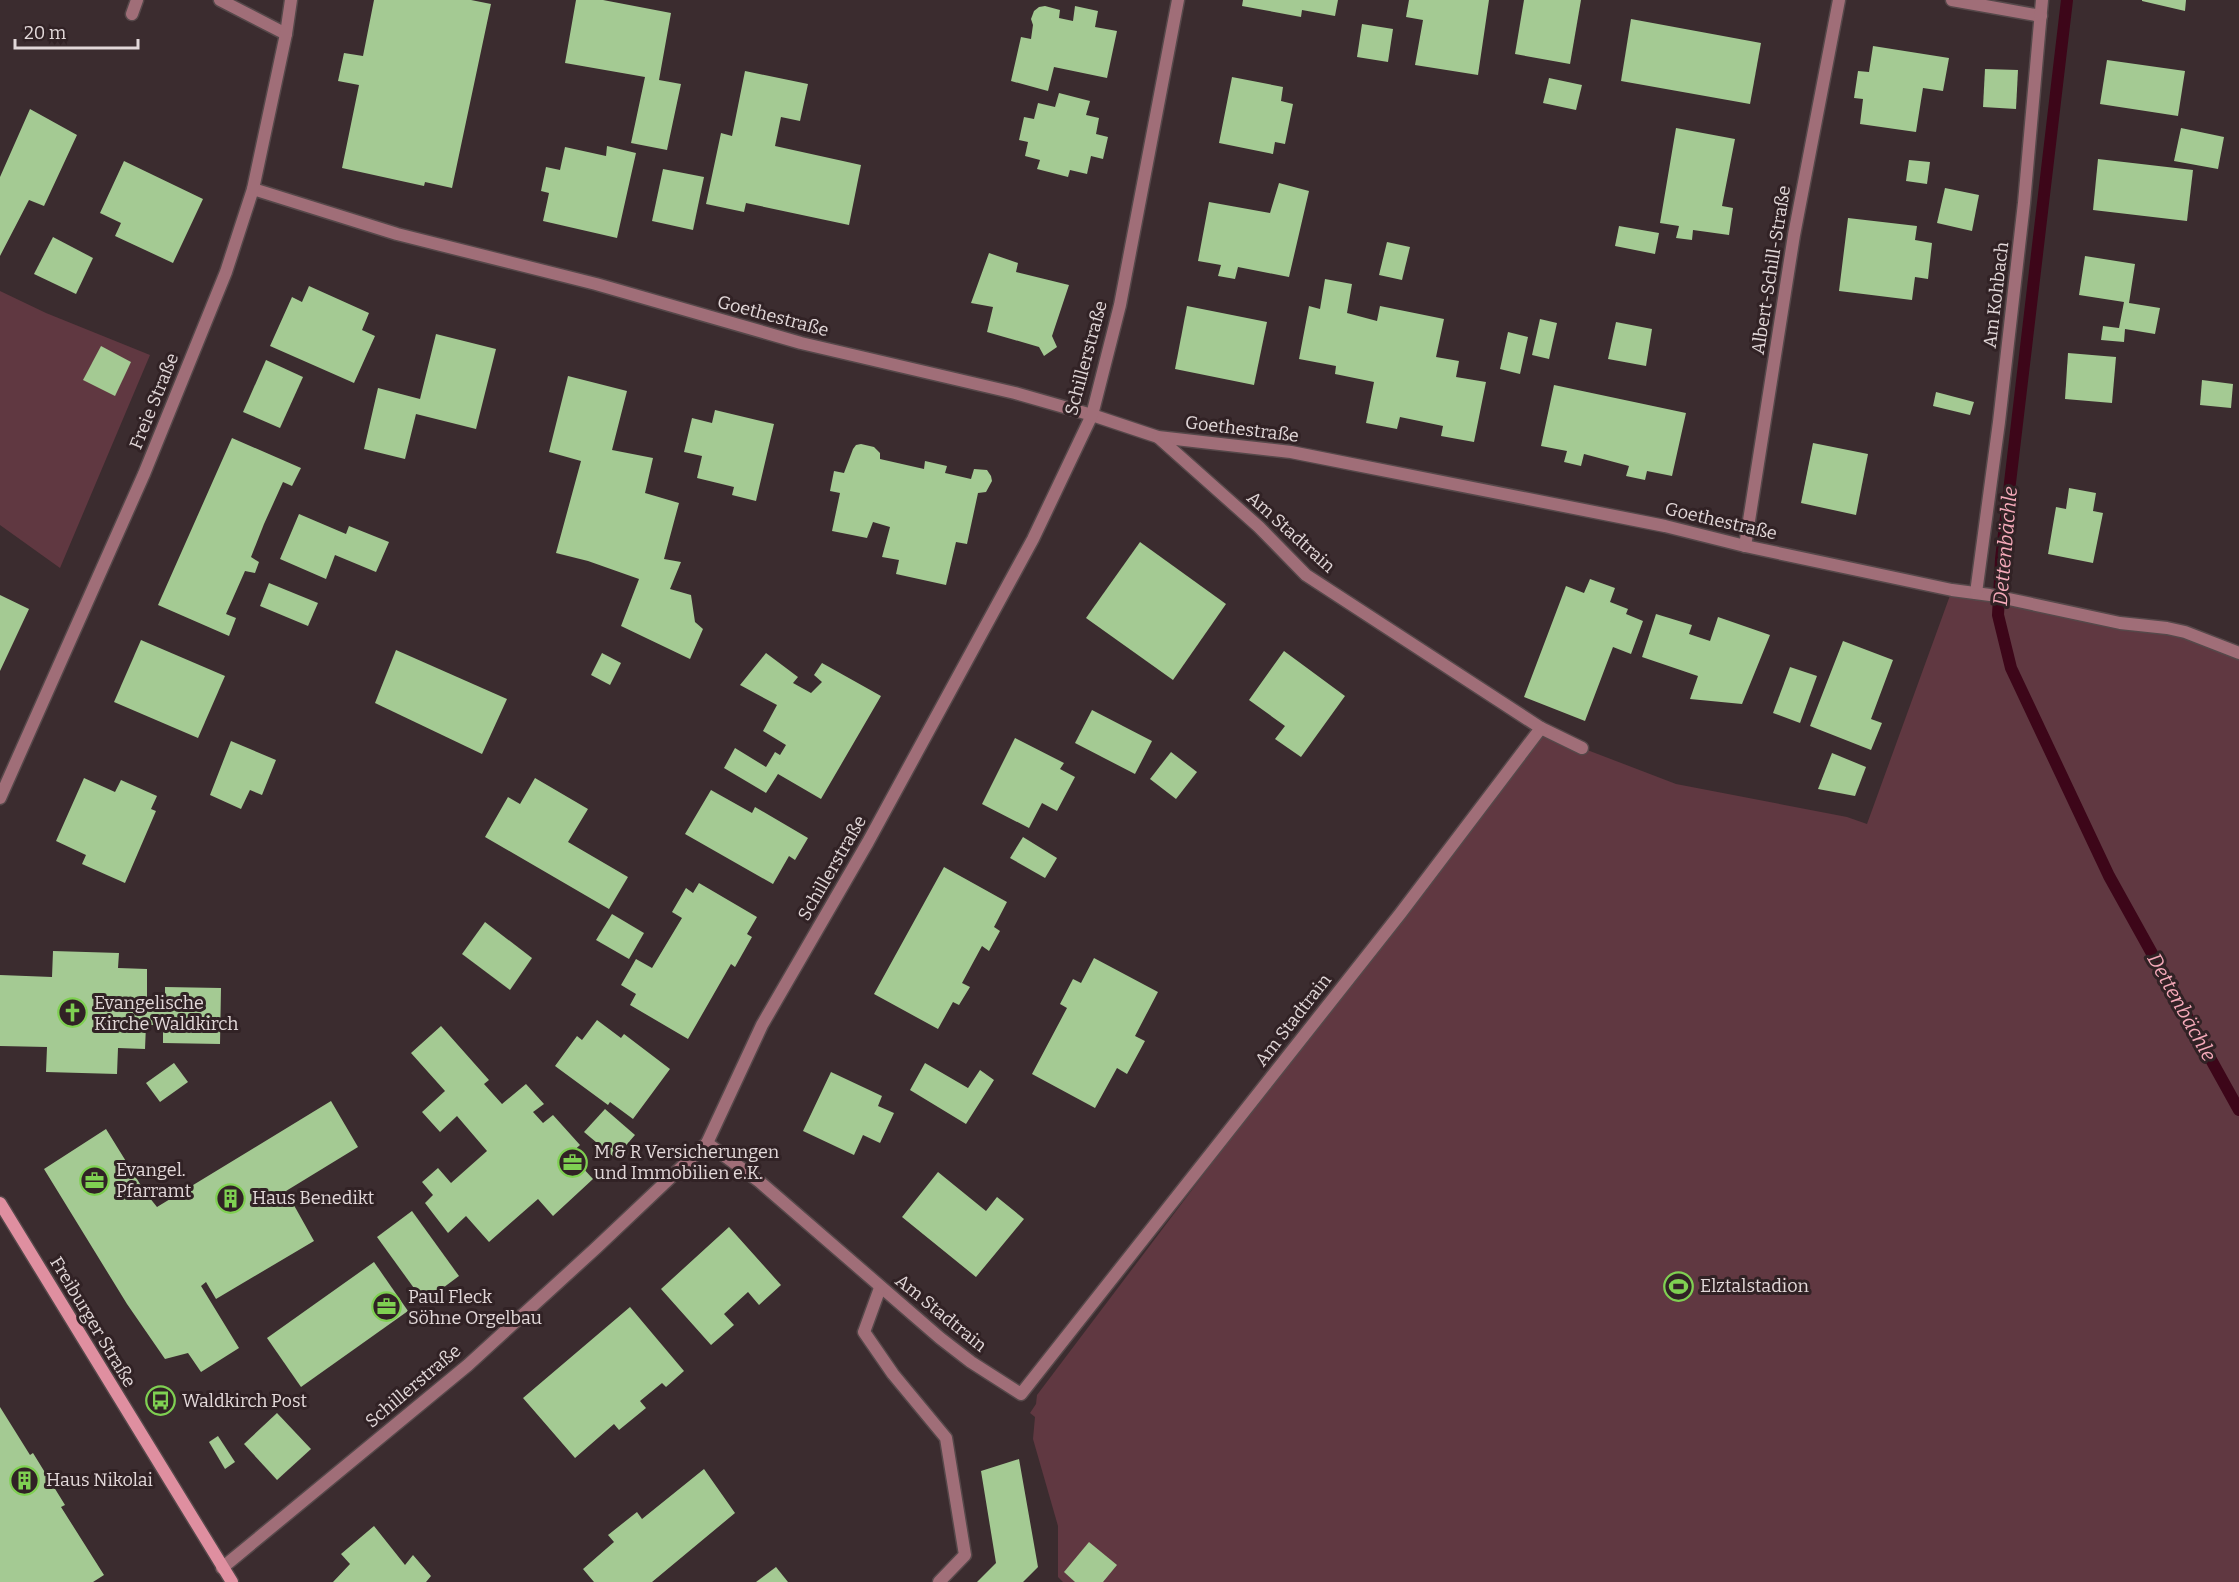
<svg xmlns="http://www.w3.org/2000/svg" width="2239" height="1582" font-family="Bitter,serif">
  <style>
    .green { fill: #603841 }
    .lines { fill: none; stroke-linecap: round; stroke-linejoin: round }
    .stream { stroke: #3d0619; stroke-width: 12 }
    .building { fill: #a4ca93 }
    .lane-casing { stroke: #56484a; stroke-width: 15 }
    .street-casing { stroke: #56484a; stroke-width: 15 }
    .secondary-casing { stroke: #56484a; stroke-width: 15 }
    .lane { stroke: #a06e78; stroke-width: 12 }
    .street { stroke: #a06e78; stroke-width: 12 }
    .secondary { stroke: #df8fa0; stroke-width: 12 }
    .labels { text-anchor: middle; stroke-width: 6; stroke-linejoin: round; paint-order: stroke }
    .street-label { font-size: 18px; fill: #e2d8d9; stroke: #312225 }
    .poi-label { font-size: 18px; fill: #e2d8d9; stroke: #312225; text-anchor: start }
    .water-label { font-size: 20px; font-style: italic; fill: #f6aaba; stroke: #312225 }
  </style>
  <rect width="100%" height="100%" fill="#3b2c2f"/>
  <!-- green -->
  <g class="green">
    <polygon points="0,291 46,313 150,355 60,568 0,525"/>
    <polygon points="1952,590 2167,628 2239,653 2239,1582 1063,1582 1058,1577 1058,1526 1033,1439 1035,1417 1030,1413 1036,1404 1037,1395 1541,728 1582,748 1676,784 1847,817 1867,824"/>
  </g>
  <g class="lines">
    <!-- stream -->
    <polyline class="stream" points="2067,0 2001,559 1998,615 2011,668 2109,876 2239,1110"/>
  </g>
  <!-- building -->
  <g class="building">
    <polygon points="374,0 471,0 491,4 452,188 425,182 424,186 342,168 359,85 338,81 344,53 363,56"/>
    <polygon points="576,0 603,0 671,13 659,80 681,84 667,150 631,143 645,77 565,63"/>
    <polygon points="1243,0 1338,0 1335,16 1302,10 1301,17 1242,6"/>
    <polygon points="1409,0 1489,0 1478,75 1415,65 1423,20 1406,17"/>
    <polygon points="1524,0 1581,0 1570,64 1515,54"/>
    <polygon points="2142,0 2186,0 2185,11 2142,1"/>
    <polygon points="1045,6 1060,10 1059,18 1073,21 1075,6 1098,11 1095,27 1117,31 1107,78 1054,67 1048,91 1011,81 1021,37 1031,39 1033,25 1031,19 1034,11 1039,7"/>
    <polygon points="1631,19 1761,43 1750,104 1621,81"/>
    <polygon points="1362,24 1393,29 1388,62 1357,57"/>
    <polygon points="1873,46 1949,58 1943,91 1923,88 1916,132 1860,124 1863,99 1854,98 1858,71 1869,72"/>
    <polygon points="2107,60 2185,71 2178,116 2100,104"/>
    <polygon points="1985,69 2018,70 2016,109 1983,107"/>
    <polygon points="745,71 808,84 800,121 781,117 775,146 861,165 849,225 746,203 744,212 706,204 721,133 732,136"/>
    <polygon points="1232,77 1283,87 1281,101 1293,104 1285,144 1275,142 1273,154 1219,143"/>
    <polygon points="1549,78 1582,85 1576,110 1543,103"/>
    <polygon points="1059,93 1090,101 1086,115 1099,118 1096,134 1108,137 1103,159 1091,156 1087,174 1070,170 1068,177 1037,169 1040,160 1025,156 1028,142 1019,140 1024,117 1034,119 1038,103 1055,107"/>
    <polygon points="30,109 77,135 44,206 29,200 0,256 0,177"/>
    <polygon points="1676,128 1735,139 1722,206 1733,208 1729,235 1693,230 1692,240 1676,238 1679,226 1660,223"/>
    <polygon points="2181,128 2224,137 2218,169 2174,161"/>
    <polygon points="607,146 636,153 617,238 543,221 549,193 541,191 546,167 560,170 565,147 606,156"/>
    <polygon points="2098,159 2193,170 2187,221 2093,210"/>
    <polygon points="1909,160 1930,162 1927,184 1906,181"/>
    <polygon points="124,161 203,199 173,263 115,236 121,223 100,213"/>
    <polygon points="663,169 704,177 693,230 652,221"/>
    <polygon points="1279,183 1309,191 1289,277 1238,267 1235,279 1218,276 1221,265 1198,261 1209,202 1270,213"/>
    <polygon points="1945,188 1979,195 1972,231 1937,223"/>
    <polygon points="1848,218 1917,226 1915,240 1932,243 1928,279 1915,277 1912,300 1839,291"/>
    <polygon points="1619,226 1659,233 1655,254 1615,246"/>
    <polygon points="53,237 93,258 76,294 34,274"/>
    <polygon points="1387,242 1410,247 1402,280 1379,275"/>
    <polygon points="989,253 1018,263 1016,272 1069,285 1052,336 1057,347 1044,356 1039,347 987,332 993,307 971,303"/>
    <polygon points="2085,256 2135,264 2129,303 2160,308 2155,334 2125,329 2124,342 2101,340 2103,326 2119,328 2124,302 2079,295"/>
    <polygon points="1325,279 1352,284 1347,313 1377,321 1380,306 1444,319 1436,357 1459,361 1456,377 1486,382 1474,442 1441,436 1443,426 1400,417 1397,429 1366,423 1374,382 1335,374 1336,366 1299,359 1309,306 1320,309"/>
    <polygon points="309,286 369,313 362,330 375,336 354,383 270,346 292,297 302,302"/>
    <polygon points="1187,306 1267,322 1254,385 1175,369"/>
    <polygon points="1540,319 1557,323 1549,359 1532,355"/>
    <polygon points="1616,322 1652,329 1646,366 1608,359"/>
    <polygon points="1508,332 1528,337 1520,374 1500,369"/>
    <polygon points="436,334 496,349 476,429 416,414 405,459 364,449 378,388 420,399"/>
    <polygon points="101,346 131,362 115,396 83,380"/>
    <polygon points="2068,353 2116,357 2112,403 2065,399"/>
    <polygon points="266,360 303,377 280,428 243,412"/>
    <polygon points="568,376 627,391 612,450 653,458 645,493 679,503 664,559 681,562 670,589 691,595 695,622 703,629 690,659 621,626 639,579 588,561 556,553 581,461 549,452"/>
    <polygon points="2202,380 2233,384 2231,408 2200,405"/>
    <polygon points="1554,385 1686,413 1672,476 1647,471 1645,480 1626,476 1629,466 1584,454 1581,466 1564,462 1567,451 1541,446"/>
    <polygon points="1936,392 1974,402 1970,415 1933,406"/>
    <polygon points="715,410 774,424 756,501 732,495 734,487 697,478 702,456 684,452 692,418 712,423"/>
    <polygon points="232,438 301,468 292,486 283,482 264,524 251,557 259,562 255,573 245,571 226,614 236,618 229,636 158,605"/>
    <polygon points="1813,443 1868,454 1856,515 1801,503"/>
    <polygon points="861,444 874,447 880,453 880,459 924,469 925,461 947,466 945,473 971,479 974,469 987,470 991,476 992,481 986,492 978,493 967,544 956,542 946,585 896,574 899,560 882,557 890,527 873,522 867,538 832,531 840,493 830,491 834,471 844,473 853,449 856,445"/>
    <polygon points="2069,488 2096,493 2093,511 2103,513 2093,563 2048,554 2056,507 2066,509"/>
    <polygon points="299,514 346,534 349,526 389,542 376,572 335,555 326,579 280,559"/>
    <polygon points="1140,542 1226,604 1173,680 1086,618"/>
    <polygon points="1590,579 1615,588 1610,602 1628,609 1626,614 1643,621 1631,654 1613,647 1585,721 1524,697 1566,586 1584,593"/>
    <polygon points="269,583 318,603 308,626 260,606"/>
    <polygon points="0,595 29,609 0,671"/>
    <polygon points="1656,614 1692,625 1689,634 1710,641 1718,617 1770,635 1742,704 1690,699 1698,676 1642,657"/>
    <polygon points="141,640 225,676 198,738 114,702"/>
    <polygon points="1843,641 1893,660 1871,719 1882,723 1871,750 1810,726"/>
    <polygon points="396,650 507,699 482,754 375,703"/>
    <polygon points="1284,651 1345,696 1301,757 1275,739 1285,726 1249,700"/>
    <polygon points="602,653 621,663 610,685 591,675"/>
    <polygon points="766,653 798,677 793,683 811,693 822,682 814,675 822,663 881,696 821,799 778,774 766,793 724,768 735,748 766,767 775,752 780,755 786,745 763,731 777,705 740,685"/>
    <polygon points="1790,667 1817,676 1800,723 1773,713"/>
    <polygon points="1092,710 1152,741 1135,774 1075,743"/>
    <polygon points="1015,738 1064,763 1060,769 1075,777 1057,811 1042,803 1029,828 982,804"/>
    <polygon points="231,741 276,760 262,795 250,790 241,809 210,795"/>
    <polygon points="1171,752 1197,772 1176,799 1150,779"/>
    <polygon points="1832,753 1866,767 1855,796 1818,789"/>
    <polygon points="84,778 115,792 121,780 157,796 151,809 156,811 125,883 82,864 86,855 56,841"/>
    <polygon points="535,778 588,809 568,842 628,877 609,909 485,837 508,797 520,804"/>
    <polygon points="711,790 752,813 755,807 808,838 795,860 789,856 773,884 685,834"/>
    <polygon points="1023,837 1057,858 1045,878 1010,858"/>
    <polygon points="944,867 1007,902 994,927 1000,931 989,951 982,946 962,983 970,987 959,1005 953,1002 938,1029 874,994"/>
    <polygon points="699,883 757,917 747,934 752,937 735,967 731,964 688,1039 630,1005 636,994 621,985 636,959 652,968 682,918 672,912 686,888 693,893"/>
    <polygon points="612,914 644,933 629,959 596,940"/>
    <polygon points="485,922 532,958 510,990 462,954"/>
    <polygon points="53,951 119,953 118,968 147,969 147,1002 165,1002 165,987 221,988 220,1044 163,1043 163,1025 146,1025 145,1049 118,1048 117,1074 46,1072 47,1047 0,1046 0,975 52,977"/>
    <polygon points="1094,958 1158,992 1135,1036 1145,1041 1127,1074 1117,1068 1095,1108 1032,1074 1067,1008 1060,1004 1073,979 1081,983"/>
    <polygon points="597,1020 621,1038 624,1034 670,1069 633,1119 610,1102 608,1105 555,1066 577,1036 582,1040"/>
    <polygon points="441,1026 489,1080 484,1084 502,1104 526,1084 544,1104 533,1112 543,1123 553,1115 580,1145 570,1154 593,1179 553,1216 538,1199 489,1242 466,1216 448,1233 425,1203 433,1195 422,1182 438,1168 451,1183 487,1151 457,1116 440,1132 422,1112 445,1091 411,1053"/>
    <polygon points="174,1063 188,1082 160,1102 146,1083"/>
    <polygon points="925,1063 968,1088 980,1070 994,1080 966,1124 910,1090"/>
    <polygon points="831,1072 882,1096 878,1106 894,1113 880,1143 863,1135 854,1155 803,1131"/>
    <polygon points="331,1101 358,1147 286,1191 314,1241 216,1299 206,1282 201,1286 239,1348 201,1372 188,1353 165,1359 127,1304 44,1169 106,1129 145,1192 157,1207"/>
    <polygon points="605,1109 635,1135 615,1158 584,1132"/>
    <polygon points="938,1172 986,1211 997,1197 1024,1219 976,1277 902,1217"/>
    <polygon points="412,1211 459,1276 424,1302 377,1237"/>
    <polygon points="729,1227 781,1285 759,1305 748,1292 724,1314 734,1325 711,1345 661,1289"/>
    <polygon points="374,1262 408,1311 301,1387 267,1338"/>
    <polygon points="630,1307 684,1371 666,1387 662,1383 640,1401 646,1408 619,1430 614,1424 575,1458 523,1398"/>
    <polygon points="0,1407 30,1455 33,1453 65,1505 61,1507 104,1575 93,1582 0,1582"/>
    <polygon points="277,1413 311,1449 277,1480 244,1444"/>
    <polygon points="218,1436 235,1462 225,1469 209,1442"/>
    <polygon points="1019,1459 1038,1567 1023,1582 977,1582 996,1563 981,1471"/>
    <polygon points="704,1469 735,1513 652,1582 594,1582 583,1569 614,1542 608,1535 637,1512 642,1519"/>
    <polygon points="374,1526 405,1565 413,1555 431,1576 426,1582 333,1582 350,1564 341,1554"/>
    <polygon points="1089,1542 1117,1565 1103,1582 1075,1582 1064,1572"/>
    <polygon points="776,1567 788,1582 756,1582"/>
  </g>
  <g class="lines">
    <defs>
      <g id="lane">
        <polyline points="132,14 137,0"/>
        <polyline points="880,1288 864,1332 893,1374 946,1438 965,1555 939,1582"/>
      </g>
      <g id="street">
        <polyline points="220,0 286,34"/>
        <polyline points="1952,0 2041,16"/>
        <polyline points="253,189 397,234 596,284 801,343 1015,393 1092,415 1158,437 1291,452 1665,526 1745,546 1952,590 1990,595 2120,623 2167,628 2185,632 2239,653"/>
        <polyline points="1745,546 1794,235 1839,0"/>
        <polyline points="1976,593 1999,422 2024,203 2042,0"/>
        <polyline points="1541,728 1582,748"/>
        <polyline points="0,798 144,474 226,272 253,189 286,34 291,0"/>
        <polyline points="707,1143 760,1182 940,1338 971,1362 1021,1394 1400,914 1541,728 1306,575 1259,527 1158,437"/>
        <polyline points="222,1568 468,1365 596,1248 707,1143 762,1025 868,842 1033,539 1092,415 1120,305 1178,0"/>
      </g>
      <polyline id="secondary" points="0,1203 232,1582"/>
    </defs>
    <!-- lane casing -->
    <use href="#lane" class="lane-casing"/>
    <!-- street casing -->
    <use href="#street" class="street-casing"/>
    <!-- secondary casing -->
    <use href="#secondary" class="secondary-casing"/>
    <!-- lane -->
    <use href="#lane" class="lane"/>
    <!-- street -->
    <use href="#street" class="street"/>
    <!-- secondary -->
    <use href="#secondary" class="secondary"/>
  </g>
  <!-- icons -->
  <defs>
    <symbol id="church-ring" viewBox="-11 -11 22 22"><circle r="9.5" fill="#312225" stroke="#7fd052" stroke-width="1.5"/><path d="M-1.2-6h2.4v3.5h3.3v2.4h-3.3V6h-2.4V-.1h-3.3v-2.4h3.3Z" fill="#7fd052"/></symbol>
    <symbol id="office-ring" viewBox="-11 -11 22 22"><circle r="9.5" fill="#312225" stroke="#7fd052" stroke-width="1.5"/><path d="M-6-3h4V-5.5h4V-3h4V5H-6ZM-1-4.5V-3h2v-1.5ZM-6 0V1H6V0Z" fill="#7fd052"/></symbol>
    <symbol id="building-ring" viewBox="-11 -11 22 22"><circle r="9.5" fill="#312225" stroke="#7fd052" stroke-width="1.5"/><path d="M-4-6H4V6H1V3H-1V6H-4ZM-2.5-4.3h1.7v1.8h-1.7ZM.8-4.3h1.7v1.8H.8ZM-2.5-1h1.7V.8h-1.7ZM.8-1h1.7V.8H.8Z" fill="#7fd052"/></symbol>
    <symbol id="stadium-ring" viewBox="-11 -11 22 22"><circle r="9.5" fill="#312225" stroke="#7fd052" stroke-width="1.5"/><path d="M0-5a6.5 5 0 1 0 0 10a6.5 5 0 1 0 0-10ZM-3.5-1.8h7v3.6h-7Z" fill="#7fd052"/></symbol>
    <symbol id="bus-ring" viewBox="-11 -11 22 22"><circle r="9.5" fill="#312225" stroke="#7fd052" stroke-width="1.5"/><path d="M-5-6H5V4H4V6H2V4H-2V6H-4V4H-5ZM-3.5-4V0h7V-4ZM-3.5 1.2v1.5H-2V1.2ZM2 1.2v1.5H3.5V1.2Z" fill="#7fd052"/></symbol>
  </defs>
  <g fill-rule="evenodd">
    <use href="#church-ring" x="56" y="996" width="33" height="33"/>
    <use href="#office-ring" x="556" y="1146" width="33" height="33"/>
    <use href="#office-ring" x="78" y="1164" width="33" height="33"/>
    <use href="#building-ring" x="214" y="1182" width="33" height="33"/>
    <use href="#stadium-ring" x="1662" y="1270" width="33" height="33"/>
    <use href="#office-ring" x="370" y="1290" width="33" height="33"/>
    <use href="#bus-ring" x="144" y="1384" width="33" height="33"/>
    <use href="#building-ring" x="8" y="1464" width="33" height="33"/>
  </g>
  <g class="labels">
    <!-- street labels -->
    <g class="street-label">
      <text transform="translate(1771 270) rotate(-81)" y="6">Albert-Schill-Straße</text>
      <text transform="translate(1996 295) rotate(-83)" y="6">Am Kohbach</text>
      <text transform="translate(773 316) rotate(15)" y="6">Goethestraße</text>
      <text transform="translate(1086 358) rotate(-75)" y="6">Schillerstraße</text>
      <text transform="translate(154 401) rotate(-68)" y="6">Freie Straße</text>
      <text transform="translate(1242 429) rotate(7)" y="6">Goethestraße</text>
      <text transform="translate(1721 521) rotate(13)" y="6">Goethestraße</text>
      <text transform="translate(1291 532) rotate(42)" y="6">Am Stadtrain</text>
      <text transform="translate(832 868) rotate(-60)" y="6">Schillerstraße</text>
      <text transform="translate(1293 1020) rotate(-52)" y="6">Am Stadtrain</text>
      <text transform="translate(941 1313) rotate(39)" y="6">Am Stadtrain</text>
      <text transform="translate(93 1322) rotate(59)" y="6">Freiburger Straße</text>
      <text transform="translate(413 1386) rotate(-40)" y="6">Schillerstraße</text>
    </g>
    <!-- poi labels -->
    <g class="poi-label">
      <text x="94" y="1009">Evangelische<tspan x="94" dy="21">Kirche Waldkirch</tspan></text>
      <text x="594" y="1158">M &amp; R Versicherungen<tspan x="594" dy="21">und Immobilien e.K.</tspan></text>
      <text x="116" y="1176">Evangel.<tspan x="116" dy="21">Pfarramt</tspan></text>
      <text x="252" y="1204">Haus Benedikt</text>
      <text x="1700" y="1292">Elztalstadion</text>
      <text x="408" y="1303">Paul Fleck<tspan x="408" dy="21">Söhne Orgelbau</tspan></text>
      <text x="182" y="1407">Waldkirch Post</text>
      <text x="46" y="1486">Haus Nikolai</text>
    </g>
    <!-- water labels -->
    <g class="water-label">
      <text transform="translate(2005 546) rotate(-85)" y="7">Dettenbächle</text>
      <text transform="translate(2182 1007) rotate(61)" y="7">Dettenbächle</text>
    </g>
  </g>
  <!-- scale -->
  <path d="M15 39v9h123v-9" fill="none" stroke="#e2d8d9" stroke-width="3"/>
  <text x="24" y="39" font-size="18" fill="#e2d8d9" stroke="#312225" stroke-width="4.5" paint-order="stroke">20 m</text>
</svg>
